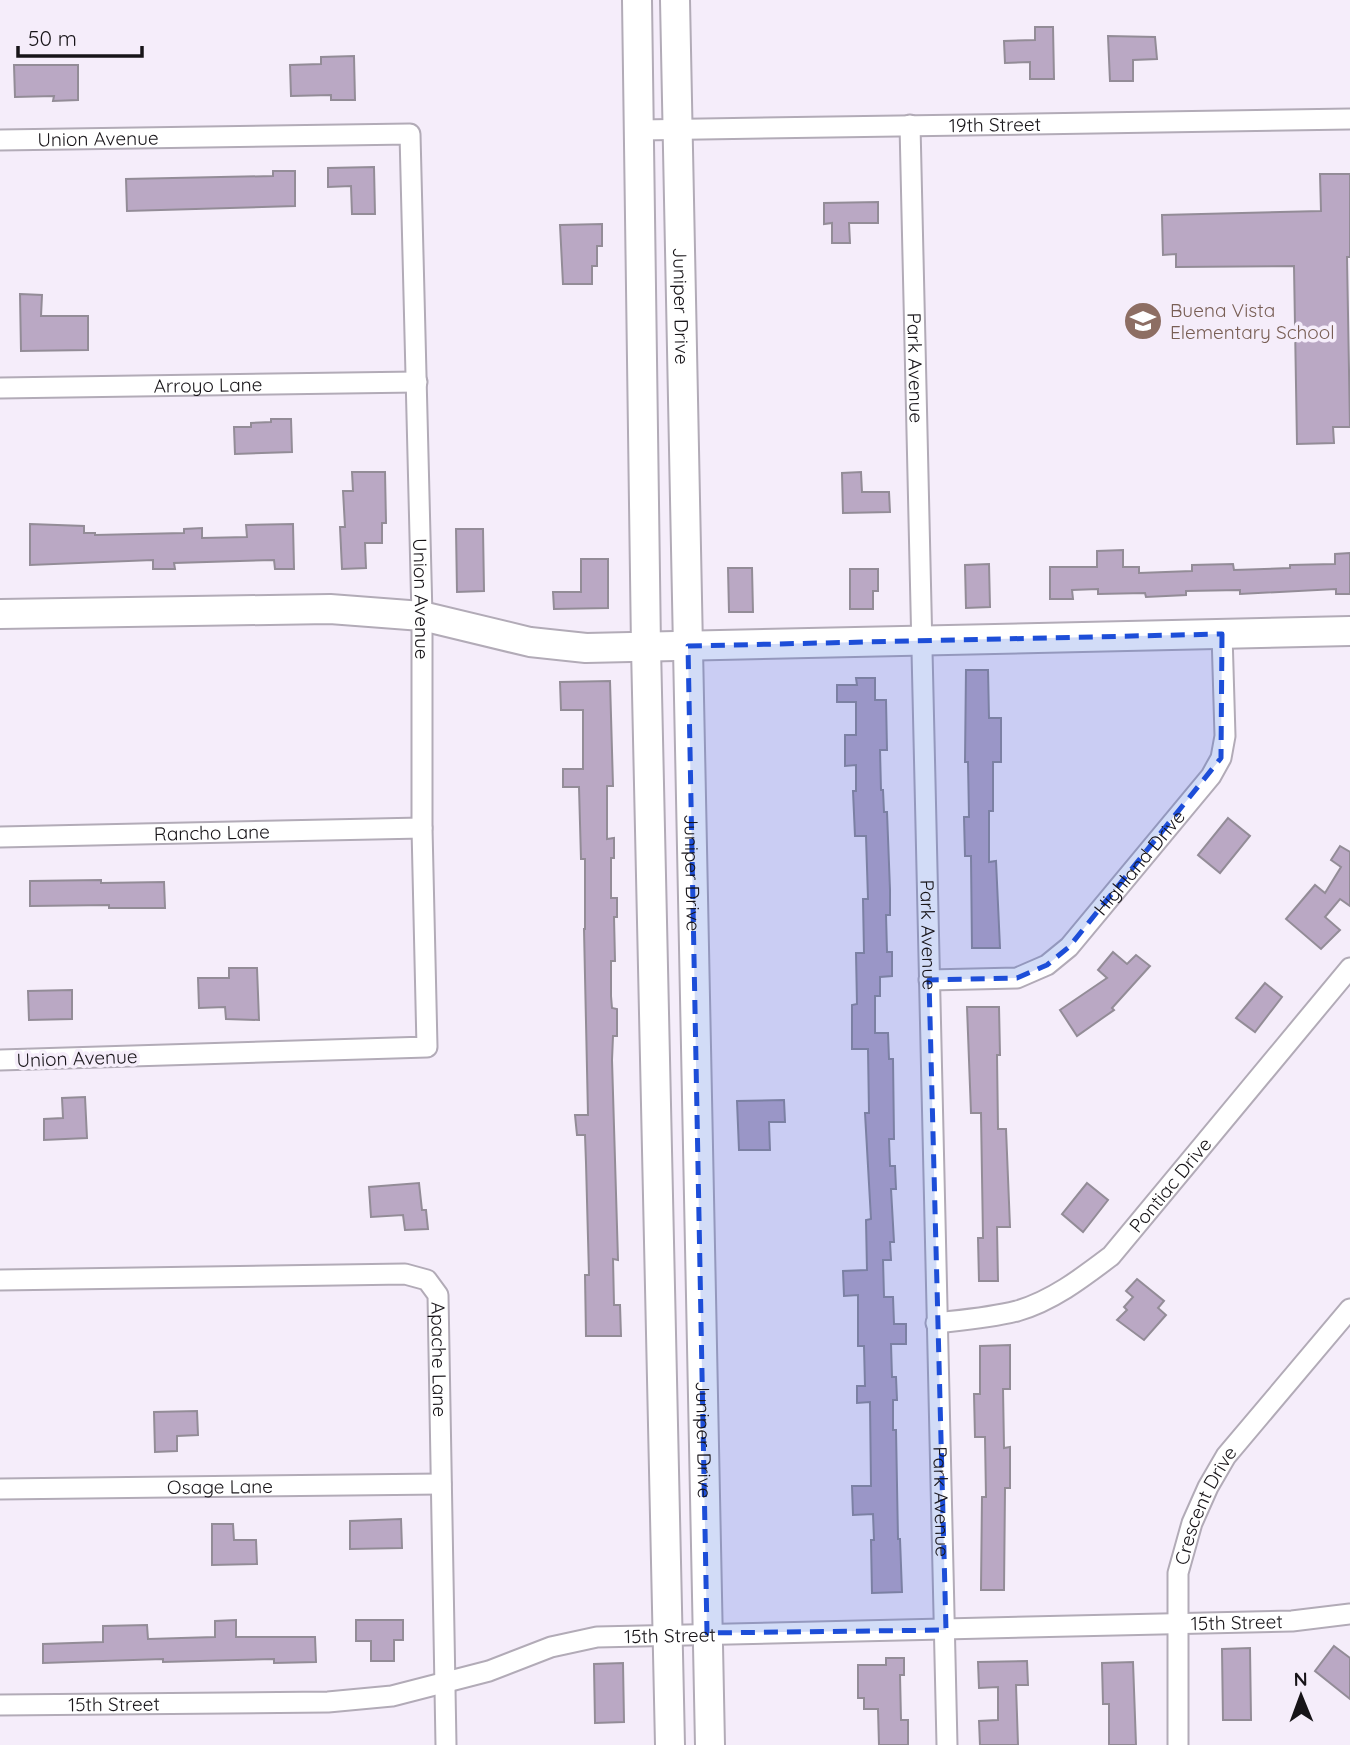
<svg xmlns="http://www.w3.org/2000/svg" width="1350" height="1745" font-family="Quicksand,sans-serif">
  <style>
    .building { fill: #baa8c4; stroke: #938c97; stroke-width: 2 }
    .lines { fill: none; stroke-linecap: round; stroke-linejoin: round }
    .street-casing { stroke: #b2abb7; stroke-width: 23 }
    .secondary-casing { stroke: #b2abb7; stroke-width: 32 }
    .street { stroke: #fff; stroke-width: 19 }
    .secondary { stroke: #fff; stroke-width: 28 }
    .marked { fill: #1d4ed8; fill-opacity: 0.2; stroke: #1d4ed8; stroke-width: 5; stroke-dasharray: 14 9; stroke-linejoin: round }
    .labels { text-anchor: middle; stroke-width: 7; stroke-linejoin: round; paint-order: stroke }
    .street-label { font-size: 19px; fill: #171418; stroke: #f5edfa }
    .education-label { font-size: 19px; fill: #785e54; stroke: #f5edfa; text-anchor: start }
  </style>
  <rect width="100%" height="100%" fill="#f5edfa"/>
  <!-- building -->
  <g class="building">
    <polygon points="1035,27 1053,27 1054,79 1030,79 1030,62 1005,63 1004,41 1035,40"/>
    <polygon points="1108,36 1155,37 1157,59 1133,60 1133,81 1110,81"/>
    <polygon points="354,56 355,100 331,100 331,95 291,96 290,65 321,64 321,57"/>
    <polygon points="14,65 78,65 78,100 53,101 54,96 15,97"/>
    <polygon points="374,167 375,214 352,214 351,186 328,187 328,168"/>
    <polygon points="273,171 295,171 295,206 127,211 126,179 273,176"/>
    <polygon points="1320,174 1350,174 1350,257 1347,257 1350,427 1333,427 1334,443 1297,444 1294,266 1176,267 1176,254 1163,255 1162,215 1321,211"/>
    <polygon points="878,202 878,223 849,223 850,243 832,243 832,223 824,224 824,203"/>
    <polygon points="602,224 602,246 597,246 597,266 592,266 592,284 563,284 560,225"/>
    <polygon points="20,294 42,295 41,316 88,316 88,350 21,351"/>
    <polygon points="271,419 291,419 292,452 235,454 234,427 251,427 251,423 271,422"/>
    <polygon points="352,472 385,472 386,523 382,523 382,543 365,543 366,568 342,569 340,527 345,527 343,491 353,491"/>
    <polygon points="861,472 862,492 889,492 890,512 843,513 842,473"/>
    <polygon points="30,524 84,526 84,533 95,533 95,535 184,533 184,529 202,528 202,538 247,537 246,525 293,524 294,569 275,569 274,560 174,563 175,569 153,569 153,560 30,565"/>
    <polygon points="456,529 483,529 484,591 457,592"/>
    <polygon points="1123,550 1123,567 1139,567 1139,573 1192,571 1192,565 1233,564 1234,570 1290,568 1290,565 1335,564 1335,554 1350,553 1350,594 1336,594 1336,589 1240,594 1240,590 1186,591 1186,595 1146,597 1145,593 1098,594 1098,589 1072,590 1073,599 1050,599 1050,567 1097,567 1097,551"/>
    <polygon points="581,559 608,559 608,608 554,609 553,592 581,592"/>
    <polygon points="989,564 990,607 966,608 965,565"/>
    <polygon points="728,568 752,568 753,612 729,612"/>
    <polygon points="850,569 878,569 878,591 873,591 873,609 850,609"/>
    <polygon points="966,670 988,670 989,718 1001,718 1001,762 993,762 993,811 989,811 989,862 996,861 1000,948 972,948 971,856 965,856 964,817 969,817 968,762 965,762"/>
    <polygon points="856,678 875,678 875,700 886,700 887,750 880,750 881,790 883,790 884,812 887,812 890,890 890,915 886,915 887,952 892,952 892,976 880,977 880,996 875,996 875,1033 888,1033 889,1059 893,1059 894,1139 889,1139 890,1166 895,1166 896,1189 891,1189 894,1242 890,1242 891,1260 883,1260 884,1297 893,1297 894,1324 906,1324 906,1344 891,1344 892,1377 896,1377 897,1400 893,1400 893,1430 896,1430 898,1539 900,1539 902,1592 872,1593 871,1540 874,1540 873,1514 853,1515 852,1486 871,1486 870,1402 857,1403 857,1386 865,1386 864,1346 858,1346 858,1295 844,1296 843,1271 867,1270 866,1220 871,1219 865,1113 869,1113 868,1049 852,1049 852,1005 857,1004 856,953 864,953 863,899 868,899 866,836 855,836 853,791 856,791 856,765 845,766 845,735 856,735 856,702 837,702 837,685 857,685"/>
    <polygon points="610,681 613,786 607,786 607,839 614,838 614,858 611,858 611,898 617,898 617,917 614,917 615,961 611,961 611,996 612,1008 617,1009 617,1036 613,1036 612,1060 618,1260 613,1259 614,1305 620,1305 621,1336 586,1336 585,1275 589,1275 586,1163 585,1135 577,1135 575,1115 588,1115 584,929 585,929 585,859 581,859 579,787 563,787 563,769 583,769 583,710 561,710 560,682"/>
    <polygon points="1228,818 1250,836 1220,873 1198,855"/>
    <polygon points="1340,846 1350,852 1350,906 1340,899 1325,917 1340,930 1321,949 1286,919 1315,885 1325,893 1341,867 1331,860"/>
    <polygon points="101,880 101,883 164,882 165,908 109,908 109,905 30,906 30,881"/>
    <polygon points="1113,952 1127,964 1136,955 1150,966 1112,1008 1114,1010 1077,1036 1060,1010 1107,978 1098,970"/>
    <polygon points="229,968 257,968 259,1020 226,1019 225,1007 199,1008 198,978 229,978"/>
    <polygon points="1265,983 1282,997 1255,1032 1236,1018"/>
    <polygon points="72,990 72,1019 29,1020 28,991"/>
    <polygon points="967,1007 999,1007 1000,1055 997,1055 998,1129 1006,1129 1010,1227 997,1227 998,1281 979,1281 978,1238 983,1238 981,1113 971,1113"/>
    <polygon points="85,1097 87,1138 44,1140 44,1119 63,1118 62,1098"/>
    <polygon points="784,1100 785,1122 769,1122 770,1150 739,1150 737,1101"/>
    <polygon points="419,1183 422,1210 426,1210 428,1229 405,1230 403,1215 371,1217 369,1187"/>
    <polygon points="1087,1183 1108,1200 1083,1232 1062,1214"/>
    <polygon points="1137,1279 1164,1301 1158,1308 1166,1315 1144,1340 1117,1320 1127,1310 1124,1307 1133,1297 1126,1291"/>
    <polygon points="1010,1345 1010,1389 1003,1389 1004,1448 1010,1447 1010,1488 1005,1488 1004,1590 981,1590 982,1497 986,1497 985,1437 975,1437 974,1394 980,1394 980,1346"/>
    <polygon points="197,1411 198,1435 177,1436 177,1451 155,1452 154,1412"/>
    <polygon points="401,1519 402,1548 350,1549 350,1521"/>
    <polygon points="212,1524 233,1524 234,1540 256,1540 257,1564 212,1565"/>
    <polygon points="236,1620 236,1637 315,1637 316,1662 274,1663 274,1659 163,1662 163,1659 43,1663 43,1644 103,1642 103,1626 147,1625 148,1639 215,1637 215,1621"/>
    <polygon points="356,1620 403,1620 403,1640 394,1640 394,1661 371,1661 371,1641 356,1641"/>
    <polygon points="1334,1646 1350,1658 1350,1699 1315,1671"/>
    <polygon points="1250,1648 1251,1720 1223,1720 1222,1649"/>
    <polygon points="886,1658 904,1658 904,1675 900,1675 901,1720 908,1720 908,1745 879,1745 878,1709 864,1709 864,1698 858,1698 858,1665 886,1665"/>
    <polygon points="1027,1661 1028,1685 1016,1685 1018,1745 980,1745 979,1721 998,1720 998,1687 979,1688 978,1662"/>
    <polygon points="1133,1662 1136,1745 1109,1745 1109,1704 1103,1704 1102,1663"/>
    <polygon points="623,1663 624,1722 595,1723 594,1664"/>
  </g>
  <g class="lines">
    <defs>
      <g id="street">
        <path id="s1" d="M910,125L947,1745"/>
        <path id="s2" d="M640,130L1350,119"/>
        <path id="s3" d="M0,140L410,134L422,616V828L427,1047L0,1060"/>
        <path id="s4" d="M0,388L417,382"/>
        <path id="s5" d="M0,837L422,828"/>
        <path id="s6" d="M929,980L1017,978L1047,965L1069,947L1211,776L1221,758L1225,736L1222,634"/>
        <path id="s7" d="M0,1280L405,1274L427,1280L438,1295L446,1745"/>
        <path id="s8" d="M936,1323C963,1320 990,1318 1017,1311C1052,1301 1082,1278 1111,1256L1350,968"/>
        <path id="s9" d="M0,1489L441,1484"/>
        <path id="s10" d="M0,1705L328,1702L392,1696L489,1671L551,1647L597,1637L1292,1621L1350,1614"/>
        <path id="s11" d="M1178,1745V1573L1192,1523L1208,1487L1226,1456L1350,1309"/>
      </g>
      <g id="secondary">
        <polyline points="637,0 646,647 670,1745"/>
        <path id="s12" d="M675,0L710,1745"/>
        <polyline points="0,614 330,609 422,616 530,642 586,648 1350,631"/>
      </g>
    </defs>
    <!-- street casing -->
    <use href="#street" class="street-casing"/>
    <!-- secondary casing -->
    <use href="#secondary" class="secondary-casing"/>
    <!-- street -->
    <use href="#street" class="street"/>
    <!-- secondary -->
    <use href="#secondary" class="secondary"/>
  </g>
  <!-- marked area -->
  <path class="marked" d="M1222,634L1221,758L1069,947L1047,965L1017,978L929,980L946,1630L707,1633L688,646Z"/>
  <!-- icons -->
  <defs>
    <symbol id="school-disc" viewBox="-11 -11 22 22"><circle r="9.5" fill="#8d6e63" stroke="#f5edfa"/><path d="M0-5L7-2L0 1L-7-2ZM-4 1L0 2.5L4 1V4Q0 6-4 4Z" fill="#fff"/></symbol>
  </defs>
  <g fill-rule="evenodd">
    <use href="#school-disc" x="1121" y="299" width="44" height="44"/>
  </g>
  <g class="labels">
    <!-- street labels -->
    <g class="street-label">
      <text dy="7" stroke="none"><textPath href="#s2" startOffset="355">19th Street</textPath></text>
      <text dy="7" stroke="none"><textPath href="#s3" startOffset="98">Union Avenue</textPath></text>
      <text dy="7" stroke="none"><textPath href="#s12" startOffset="306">Juniper Drive</textPath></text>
      <text dy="7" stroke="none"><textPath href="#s1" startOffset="243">Park Avenue</textPath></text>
      <text dy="7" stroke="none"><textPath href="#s4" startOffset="208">Arroyo Lane</textPath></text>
      <text dy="7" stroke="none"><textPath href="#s3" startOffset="875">Union Avenue</textPath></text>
      <text dy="7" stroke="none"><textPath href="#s5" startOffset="212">Rancho Lane</textPath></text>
      <text dy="7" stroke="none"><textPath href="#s6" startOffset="259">Highland Drive</textPath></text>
      <text dy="7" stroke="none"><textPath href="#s12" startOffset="873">Juniper Drive</textPath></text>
      <text dy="7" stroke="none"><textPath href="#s1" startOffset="810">Park Avenue</textPath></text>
      <text transform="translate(77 1058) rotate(-2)" y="7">Union Avenue</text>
      <text dy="7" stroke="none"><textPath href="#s8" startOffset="284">Pontiac Drive</textPath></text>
      <text dy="7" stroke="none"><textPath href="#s7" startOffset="511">Apache Lane</textPath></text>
      <text dy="7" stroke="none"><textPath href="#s12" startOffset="1440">Juniper Drive</textPath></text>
      <text dy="7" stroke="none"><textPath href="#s9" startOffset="220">Osage Lane</textPath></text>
      <text dy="7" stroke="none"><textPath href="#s1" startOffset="1377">Park Avenue</textPath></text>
      <text dy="7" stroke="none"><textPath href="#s11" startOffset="245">Crescent Drive</textPath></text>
      <text dy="7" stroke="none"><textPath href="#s10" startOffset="1246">15th Street</textPath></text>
      <text dy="7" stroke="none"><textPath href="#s10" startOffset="679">15th Street</textPath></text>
      <text dy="7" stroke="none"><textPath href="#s10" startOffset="114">15th Street</textPath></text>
    </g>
    <!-- education labels -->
    <g class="education-label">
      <text x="1170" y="317">Buena Vista<tspan x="1170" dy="22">Elementary School</tspan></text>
    </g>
  </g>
  <!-- north arrow -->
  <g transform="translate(1301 1696) rotate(359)" stroke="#f5edfa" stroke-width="5" paint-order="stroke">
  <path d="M0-5L12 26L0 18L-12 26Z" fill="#171418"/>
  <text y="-10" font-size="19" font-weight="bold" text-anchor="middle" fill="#171418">N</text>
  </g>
  <!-- scale -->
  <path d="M18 46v10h124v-10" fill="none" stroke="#171418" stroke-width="3.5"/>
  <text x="28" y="46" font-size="21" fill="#171418" stroke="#f5edfa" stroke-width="5" paint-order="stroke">50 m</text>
</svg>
